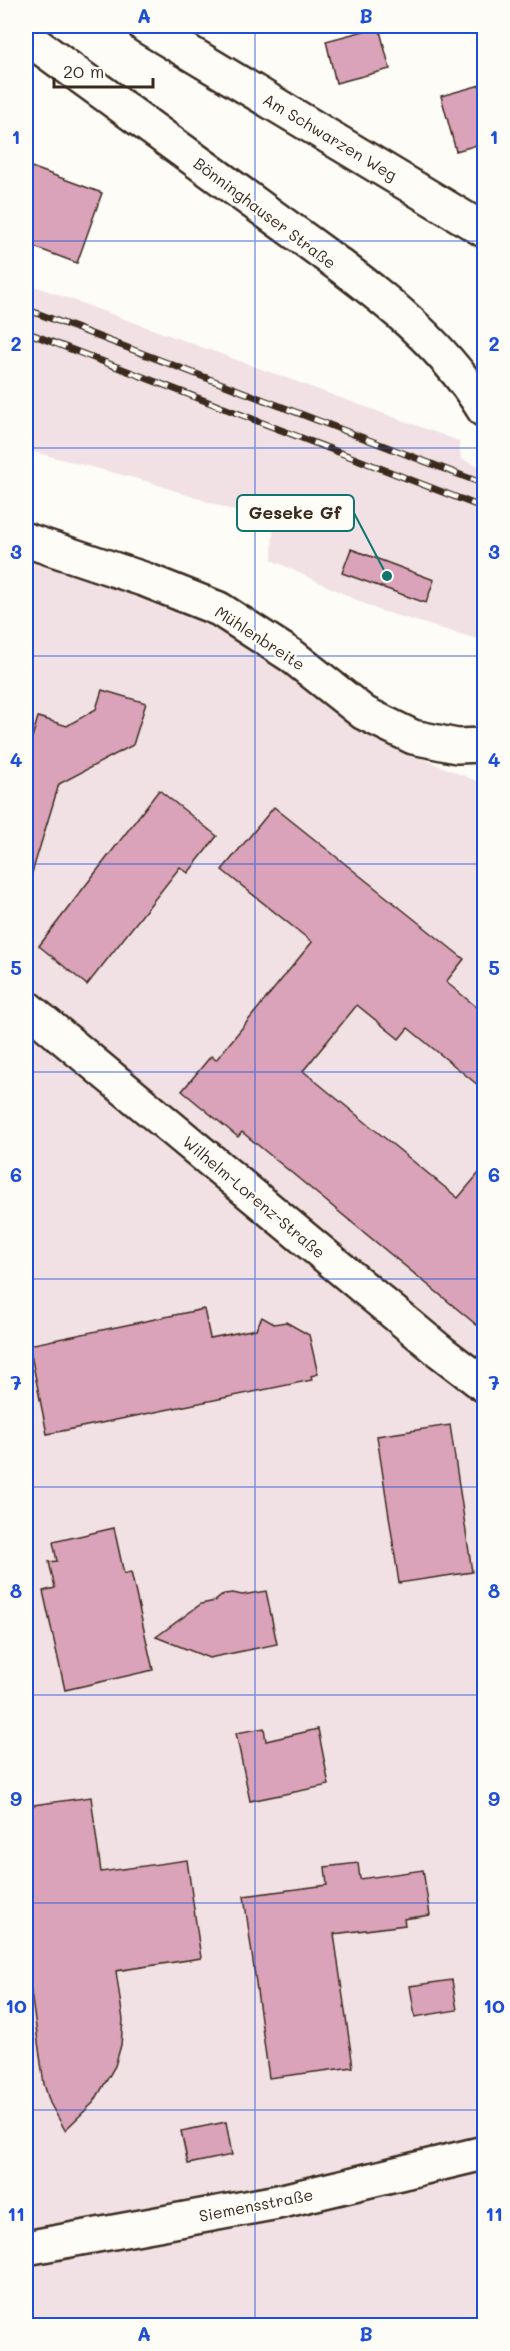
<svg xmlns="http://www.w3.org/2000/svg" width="510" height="2351" font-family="Mali,sans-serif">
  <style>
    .built { fill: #f2e1e4 }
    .building { fill: #daa3b9; stroke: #3b2a1e; stroke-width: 1.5 }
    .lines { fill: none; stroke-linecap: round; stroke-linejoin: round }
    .street-casing { stroke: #3b2a1e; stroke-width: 38 }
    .secondary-casing { stroke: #3b2a1e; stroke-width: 38 }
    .street { stroke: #fdfcf7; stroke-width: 33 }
    .secondary { stroke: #fdfcf7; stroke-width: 33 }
    .rail-casing { stroke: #3b2a1e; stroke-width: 7 }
    .rail { stroke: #fdfcf7; stroke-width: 4.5; stroke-dasharray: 14; stroke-linecap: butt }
    .grid { fill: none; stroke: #1d4ed8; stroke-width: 1.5; stroke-opacity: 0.55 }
    .labels { text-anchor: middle; stroke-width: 4.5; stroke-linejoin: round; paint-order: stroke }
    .street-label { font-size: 16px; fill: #3b2a1e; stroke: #fdfcf7 }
    .leader { fill: none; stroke: #0f766e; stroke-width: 2 }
    .callout-dot { fill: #0f766e; stroke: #fdfcf7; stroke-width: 2 }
    .callout { fill: #fdfcf7; stroke: #0f766e; stroke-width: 2 }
    .callout-label { font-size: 18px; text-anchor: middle; font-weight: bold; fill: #3b2a1e }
    .neatline { fill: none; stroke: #1d4ed8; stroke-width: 2 }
    .grid-label { font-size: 20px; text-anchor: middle; font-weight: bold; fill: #1d4ed8 }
  </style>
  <rect width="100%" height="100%" fill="#fdfcf7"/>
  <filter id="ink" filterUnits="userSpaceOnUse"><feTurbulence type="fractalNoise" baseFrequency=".0167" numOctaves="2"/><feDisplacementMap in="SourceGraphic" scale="12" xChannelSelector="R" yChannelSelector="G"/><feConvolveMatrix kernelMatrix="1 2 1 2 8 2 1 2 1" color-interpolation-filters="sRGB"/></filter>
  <g filter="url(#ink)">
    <!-- built -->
    <g class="built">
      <polygon points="26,283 459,441 461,459 484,468 484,641 378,610 272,560 273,524 149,482 26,450"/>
      <polygon points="26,559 151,600 243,642 375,739 484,784 484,2325 26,2326"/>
    </g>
    <!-- building -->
    <g class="building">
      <polygon points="379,27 390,69 336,83 326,41"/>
      <polygon points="484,84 484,143 456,151 441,96"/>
      <polygon points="26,165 102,193 77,263 26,244"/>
      <polygon points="351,549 434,580 426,603 342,573"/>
      <polygon points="102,690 146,703 133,745 59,784 32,873 26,872 26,758 38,717 67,726 96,709"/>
      <polygon points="159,790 217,836 188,873 180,867 87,985 39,946"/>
      <polygon points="274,807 464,959 446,982 484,1013 484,1090 408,1028 399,1039 357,1005 303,1071 458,1198 484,1167 484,1331 242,1132 238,1137 182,1091 211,1056 216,1060 312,942 222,870"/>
      <polygon points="204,1309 210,1338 256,1329 262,1317 274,1324 286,1322 309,1335 318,1374 311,1376 312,1380 47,1434 29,1345"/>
      <polygon points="450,1425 472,1572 399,1583 377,1436"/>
      <polygon points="114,1528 124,1574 131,1572 153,1670 65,1690 43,1591 55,1588 49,1562 57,1561 53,1542"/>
      <polygon points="266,1591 277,1644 209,1658 156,1637 201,1604 215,1601 224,1594 233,1593 242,1595"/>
      <polygon points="264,1728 266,1741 318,1729 329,1785 250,1801 236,1733"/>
      <polygon points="91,1797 101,1872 187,1860 201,1958 116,1971 123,2020 121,2045 115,2066 94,2102 65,2130 50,2103 44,2084 26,1957 26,1806"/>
      <polygon points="358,1863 360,1879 423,1870 430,1915 404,1919 405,1925 334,1934 353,2067 269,2078 244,1896 327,1885 325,1867"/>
      <polygon points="452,1980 457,2010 415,2017 410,1986"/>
      <polygon points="226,2122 232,2155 188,2164 181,2131"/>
    </g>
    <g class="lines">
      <defs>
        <g id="street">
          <polyline points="145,26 484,230"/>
          <polyline points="26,540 146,580 219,609 292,656 364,713 413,737 457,746 484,745"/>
          <polyline points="26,1007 441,1352 484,1385"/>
          <polyline points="26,2248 278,2202 484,2153"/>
        </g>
        <path id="secondary" d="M26,37C103,93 180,149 257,205C337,264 432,324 484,410"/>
      </defs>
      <!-- street casing -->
      <use href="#street" class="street-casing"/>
      <!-- secondary casing -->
      <use href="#secondary" class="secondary-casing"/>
      <!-- street -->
      <use href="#street" class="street"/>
      <!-- secondary -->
      <use href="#secondary" class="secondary"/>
      <defs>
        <g id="rail">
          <polyline points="26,309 484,484"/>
          <polyline points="26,332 484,508"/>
        </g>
      </defs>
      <!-- rail casing -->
      <use href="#rail" class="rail-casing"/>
      <!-- rail -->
      <use href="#rail" class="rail"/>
    </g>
  </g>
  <!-- grid -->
  <path class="grid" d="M255,26V2326M26,241H484M26,448H484M26,656H484M26,864H484M26,1072H484M26,1279H484M26,1487H484M26,1695H484M26,1903H484M26,2110H484"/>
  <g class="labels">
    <!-- street labels -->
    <g class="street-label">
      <text transform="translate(330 137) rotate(31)" y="6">Am Schwarzen Weg</text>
      <text transform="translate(265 213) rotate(37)" y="6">Bönninghauser Straße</text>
      <text transform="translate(260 638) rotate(33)" y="6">Mühlenbreite</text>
      <text transform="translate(254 1197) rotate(40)" y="6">Wilhelm-Lorenz-Straße</text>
      <text transform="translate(256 2205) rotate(-11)" y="6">Siemensstraße</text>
    </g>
  </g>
  <!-- callouts -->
  <path class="leader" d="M387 576L354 513"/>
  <circle class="callout-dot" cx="387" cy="576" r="6"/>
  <rect class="callout" x="237" y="495" width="117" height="36" rx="6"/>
  <g class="callout-label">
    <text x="295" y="519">Geseke Gf</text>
  </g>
  <!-- margin -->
  <rect width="510" height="2351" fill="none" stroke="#fdfcf7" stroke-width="66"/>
  <!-- scale -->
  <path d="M54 78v9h99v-9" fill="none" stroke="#3b2a1e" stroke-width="3"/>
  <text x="63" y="78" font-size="18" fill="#3b2a1e" stroke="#fdfcf7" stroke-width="4.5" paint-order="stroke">20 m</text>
  <rect x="33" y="33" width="444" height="2285" class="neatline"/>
  <g class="grid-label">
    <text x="144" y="23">A</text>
    <text x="366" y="23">B</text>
    <text x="16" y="144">1</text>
    <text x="494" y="144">1</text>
    <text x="16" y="351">2</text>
    <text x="494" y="351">2</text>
    <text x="16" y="559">3</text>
    <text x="494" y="559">3</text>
    <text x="16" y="767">4</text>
    <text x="494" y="767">4</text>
    <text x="16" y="975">5</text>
    <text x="494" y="975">5</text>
    <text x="16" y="1182">6</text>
    <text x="494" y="1182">6</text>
    <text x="16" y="1390">7</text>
    <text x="494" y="1390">7</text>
    <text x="16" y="1598">8</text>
    <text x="494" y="1598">8</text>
    <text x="16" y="1806">9</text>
    <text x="494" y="1806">9</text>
    <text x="16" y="2013">10</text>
    <text x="494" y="2013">10</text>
    <text x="16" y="2221">11</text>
    <text x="494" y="2221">11</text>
    <text x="144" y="2341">A</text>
    <text x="366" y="2341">B</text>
  </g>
</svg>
